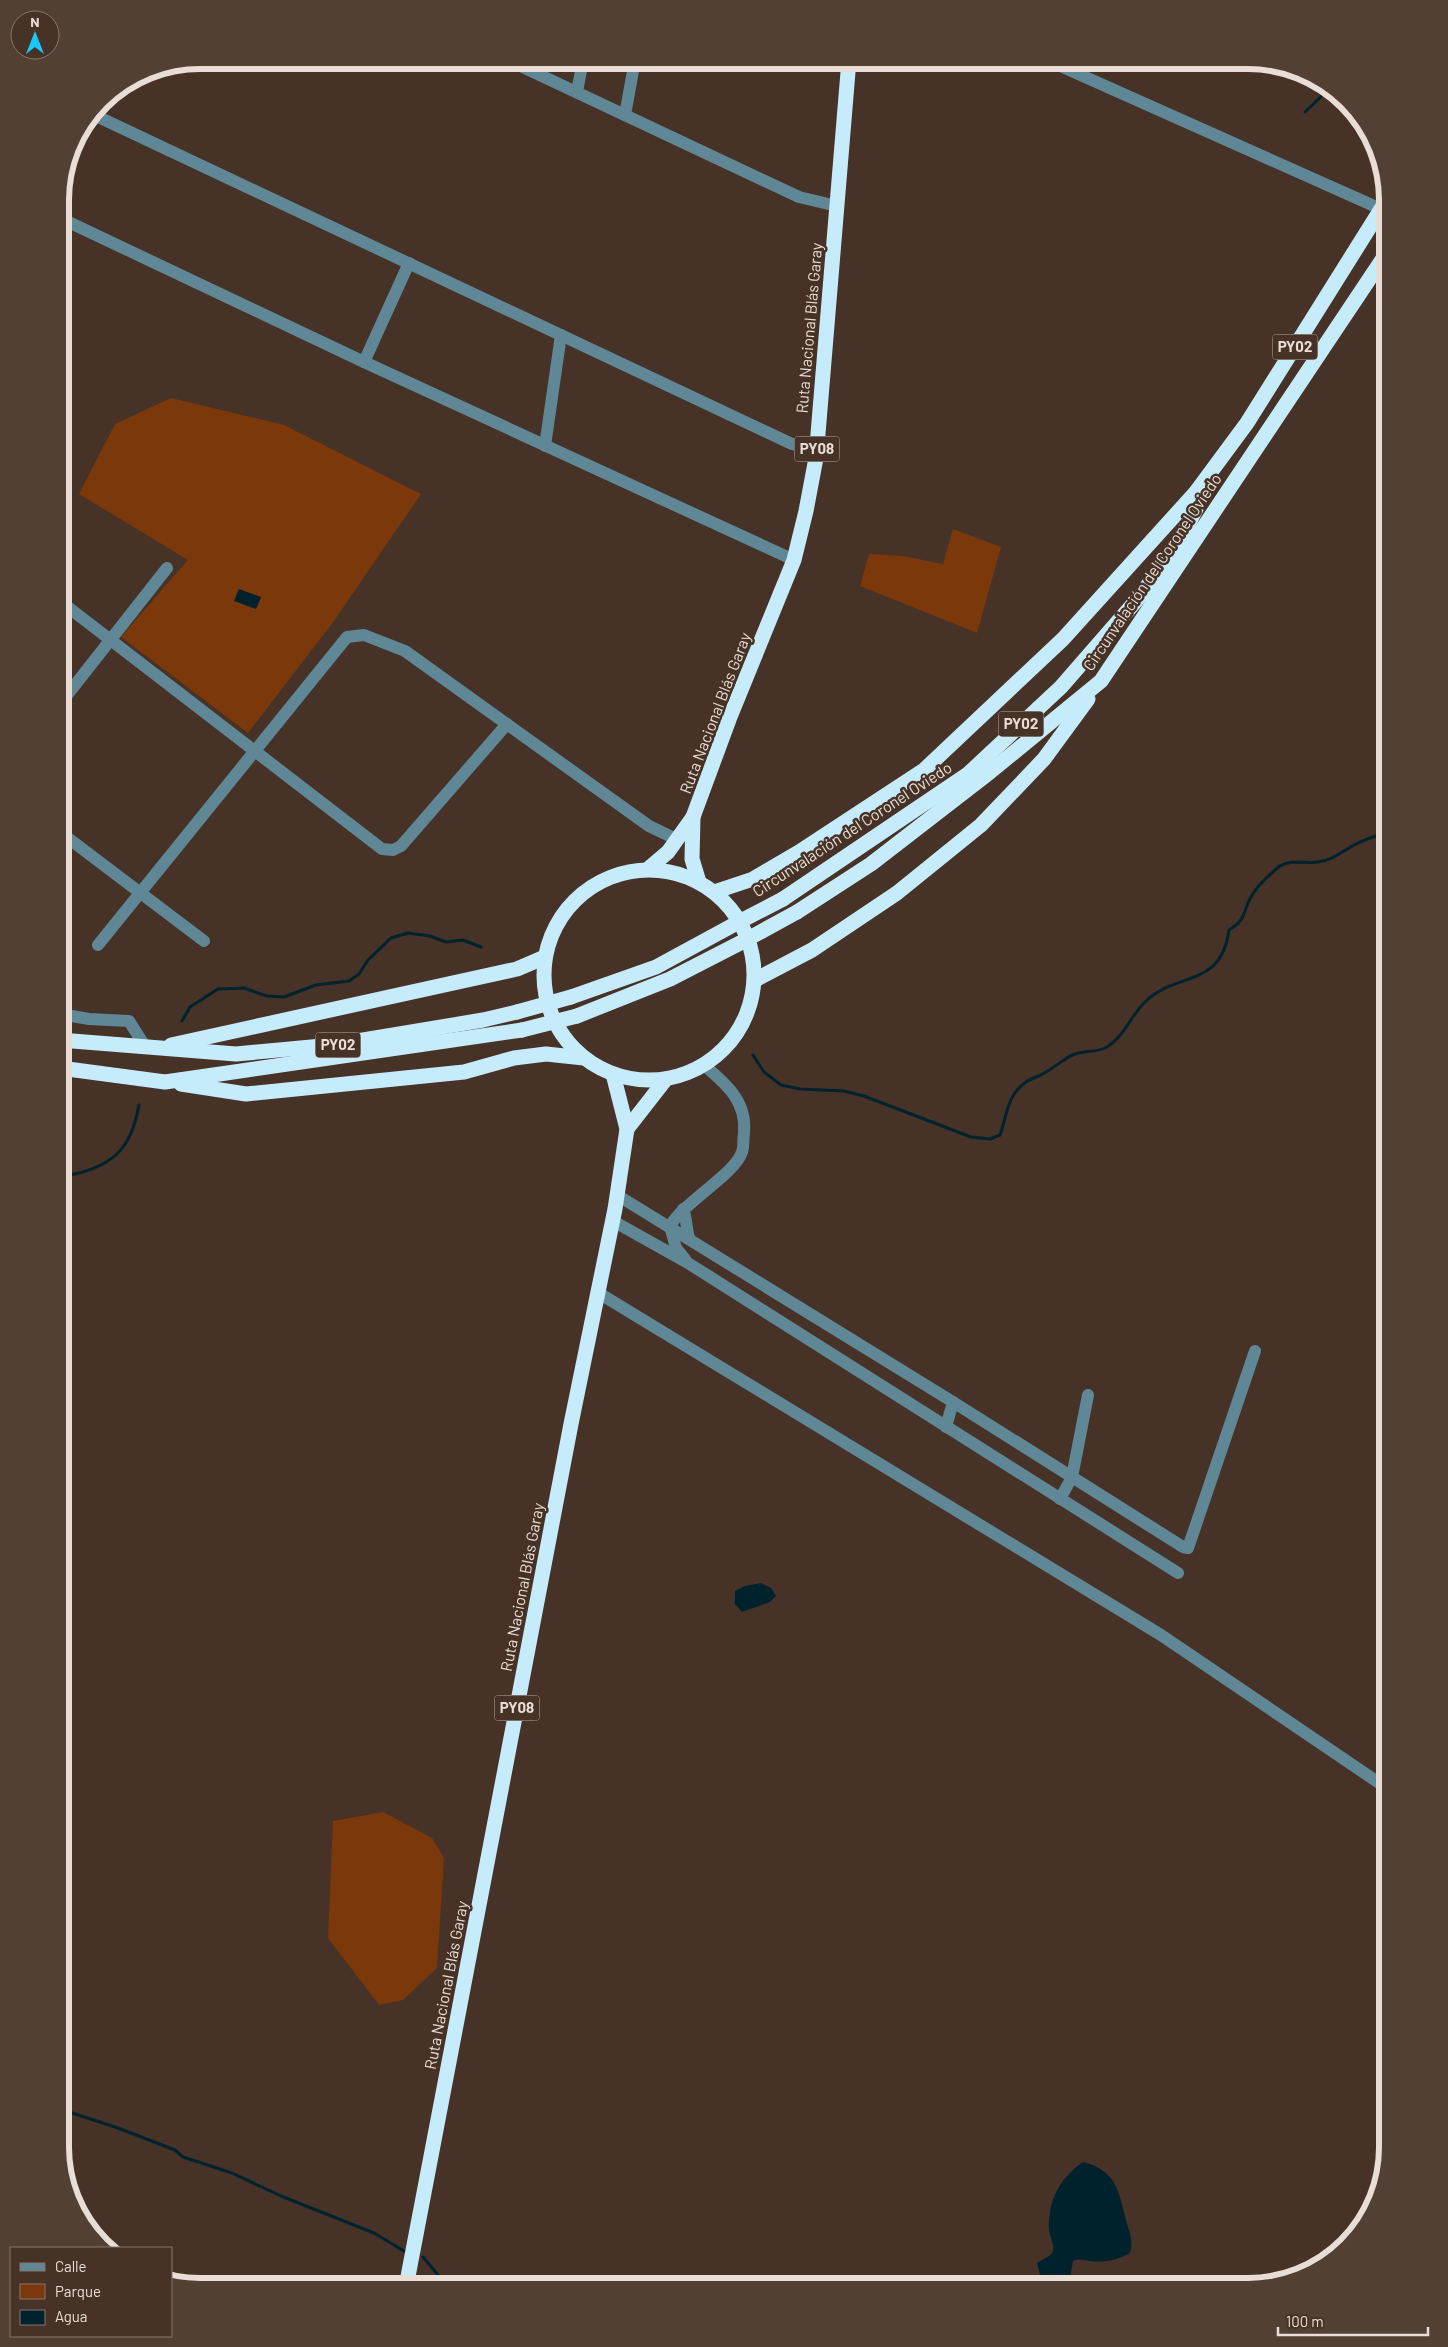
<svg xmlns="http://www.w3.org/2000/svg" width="1448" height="2347" font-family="Barlow,sans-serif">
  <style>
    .green { fill: #7b380a }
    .water { fill: #00222d }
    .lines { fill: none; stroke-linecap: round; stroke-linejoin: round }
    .stream { stroke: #00222d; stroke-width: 3 }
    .minor { stroke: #5f8796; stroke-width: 12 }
    .highway { stroke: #c6ecfb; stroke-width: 15 }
    .highway-bridge { stroke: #c6ecfb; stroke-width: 15 }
    .labels { text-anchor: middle; stroke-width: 5; stroke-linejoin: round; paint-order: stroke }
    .shield { fill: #463226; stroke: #b9aaa0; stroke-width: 1 }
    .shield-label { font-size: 15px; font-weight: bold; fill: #eaddd5 }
    .street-label { font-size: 16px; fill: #eaddd5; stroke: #463226 }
    .rim { fill: none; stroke: #eaddd5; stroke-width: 6 }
  </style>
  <rect width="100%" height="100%" fill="#463226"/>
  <!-- green -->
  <g class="green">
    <polygon points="171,398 284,425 421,494 334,621 248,733 121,637 188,560 79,494 115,424"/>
    <polygon points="953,529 1001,547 977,633 860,586 869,554 903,556 943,564"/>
    <polygon points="383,1812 432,1838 444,1858 437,1968 403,2000 379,2005 328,1938 333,1821"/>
  </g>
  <!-- water -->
  <g class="water">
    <polygon points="239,589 261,597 256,609 234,601"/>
    <polygon points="761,1583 771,1588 776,1596 770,1602 742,1612 735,1604 735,1591 745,1586"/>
    <path d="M1083,2162C1117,2171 1118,2190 1126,2220C1129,2232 1134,2240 1130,2253C1117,2260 1104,2263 1089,2261C1083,2260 1080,2258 1073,2261L1071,2272V2287H1043L1037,2263C1041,2260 1047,2258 1050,2255C1058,2249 1049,2236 1049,2229C1048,2200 1060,2178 1083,2162Z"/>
  </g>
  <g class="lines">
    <!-- stream -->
    <g class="stream">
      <polyline points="1305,112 1330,88"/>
      <polyline points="182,1021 190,1007 218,989 244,988 267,996 284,997 316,985 349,981 359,974 368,960 391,938 408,933 430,936 446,942 463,940 481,947"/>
      <path d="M753,1055L764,1072L781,1085L800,1089L844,1091L864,1096L971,1137L990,1139L1000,1135C1007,1115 1007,1095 1026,1082C1032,1078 1040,1076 1046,1072C1057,1066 1064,1058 1075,1054C1084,1051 1097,1052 1105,1048C1123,1039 1131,1015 1145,1002C1176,971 1221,989 1229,930C1247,919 1242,913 1251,897C1257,885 1270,874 1280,866C1292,859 1305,864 1318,862C1336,860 1346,847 1363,841C1371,837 1380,835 1388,832"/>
      <path d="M60,1172C70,1176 76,1174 86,1171C121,1160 133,1139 139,1105"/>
      <polyline points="60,2109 118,2128 175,2150 183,2157 232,2173 281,2196 374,2233 404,2251"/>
      <polyline points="423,2257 448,2287"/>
    </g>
    <!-- minor -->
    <g class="minor">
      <polyline points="508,60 799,197 837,206"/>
      <polyline points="1047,60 1381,209"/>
      <polyline points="577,92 583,60"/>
      <polyline points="92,114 792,444 817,450"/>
      <polyline points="625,115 635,60"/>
      <polyline points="60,218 364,362 794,560"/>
      <polyline points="364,362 409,263"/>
      <polyline points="545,446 561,335"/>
      <polyline points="60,601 382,849 393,850 401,846 507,724"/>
      <polyline points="60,704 167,568"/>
      <polyline points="60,832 204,941"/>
      <polyline points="98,945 347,637 364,635 405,651 649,826 676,839"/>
      <polyline points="60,1014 89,1019 129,1021 146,1048"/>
      <polyline points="617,1195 953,1402 1183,1547 1188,1548 1255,1351"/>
      <path d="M683,1209C687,1219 686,1228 689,1238"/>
      <polyline points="613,1221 688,1263 1178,1573"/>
      <path d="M685,1259L676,1248L670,1226C685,1201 735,1174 742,1152C744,1147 743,1139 744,1133C747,1101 726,1084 704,1065"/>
      <polyline points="597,1292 1161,1635 1388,1789"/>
      <polyline points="946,1427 953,1402"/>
      <polyline points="1060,1499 1072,1477 1088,1395"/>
    </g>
    <!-- highway -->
    <g class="highway">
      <polyline points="693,817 692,859 699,882"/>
      <polyline points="648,869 668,852 693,817 730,717 794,560 806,511 816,458 849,60"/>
      <circle cx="649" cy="975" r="105"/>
      <polyline points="714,892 753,879 799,852 924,770 1063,639 1196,492 1247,423 1388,198"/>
      <polyline points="783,899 968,774 1061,687 1142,594 1187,527 1196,509 1196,492"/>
      <polyline points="797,912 871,864 990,772 1101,681 1388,251"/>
      <polyline points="755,980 812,950 897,893 981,825 1044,759 1088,699"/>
      <polyline points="571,997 656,967 737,923"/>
      <polyline points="577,1016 670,979 744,941"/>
      <polyline points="60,1040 236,1054 333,1045 483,1020 517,1012"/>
      <polyline points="171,1045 517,969 545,957"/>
      <polyline points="60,1068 165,1082 522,1030"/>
      <polyline points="181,1084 246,1094 464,1072 514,1058 546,1054 584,1058"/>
      <polyline points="627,1129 666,1079"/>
      <polyline points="406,2287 571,1424 615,1209 627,1129 613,1074"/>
    </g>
    <!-- highway-bridge -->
    <g class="highway-bridge">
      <polyline points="737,923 783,899"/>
      <polyline points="744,941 797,912"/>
      <polyline points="517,1012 571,997"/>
      <polyline points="522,1030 577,1016"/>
    </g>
  </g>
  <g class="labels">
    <!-- shield labels -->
    <g class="shield">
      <rect x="1272.5" y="334.5" width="45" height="25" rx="4"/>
      <rect x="794.5" y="436.5" width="45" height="25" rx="4"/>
      <rect x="998.5" y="711.5" width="45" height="25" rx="4"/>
      <rect x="315.5" y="1032.5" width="45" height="25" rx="4"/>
      <rect x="494.5" y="1695.5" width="45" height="25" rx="4"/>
    </g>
    <g class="shield-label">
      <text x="1295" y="352">PY02</text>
      <text x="817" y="454">PY08</text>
      <text x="1021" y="729">PY02</text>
      <text x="338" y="1050">PY02</text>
      <text x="517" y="1713">PY08</text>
    </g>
    <!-- street labels -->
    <g class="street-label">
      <text transform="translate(809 328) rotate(-85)" y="6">Ruta Nacional Blás Garay</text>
      <text transform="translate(1152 572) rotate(-56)" y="6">Circunvalación del Coronel Oviedo</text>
      <text transform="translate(715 713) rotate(-69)" y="6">Ruta Nacional Blás Garay</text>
      <text transform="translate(852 829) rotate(-33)" y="6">Circunvalación del Coronel Oviedo</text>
      <text transform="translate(522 1587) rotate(-79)" y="6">Ruta Nacional Blás Garay</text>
      <text transform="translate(446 1985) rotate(-79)" y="6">Ruta Nacional Blás Garay</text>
    </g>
  </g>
  <!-- crop -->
  <path d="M0 0H1448V2347H0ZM200 69H1248A131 131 0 0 1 1379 200V2147A131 131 0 0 1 1248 2278H200A131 131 0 0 1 69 2147V200A131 131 0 0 1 200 69Z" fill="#534034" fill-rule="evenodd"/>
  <path class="rim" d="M200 69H1248A131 131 0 0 1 1379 200V2147A131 131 0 0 1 1248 2278H200A131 131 0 0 1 69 2147V200A131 131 0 0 1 200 69Z"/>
  <!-- legend -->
  <rect x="10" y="2247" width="162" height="90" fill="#463226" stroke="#88766c"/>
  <rect x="20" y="2263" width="25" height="8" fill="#5f8796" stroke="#88766c"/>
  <text x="55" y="2272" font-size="15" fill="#eaddd5">Calle</text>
  <rect x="20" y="2284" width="25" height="15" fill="#7b380a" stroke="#88766c"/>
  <text x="55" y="2297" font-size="15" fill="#eaddd5">Parque</text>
  <rect x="20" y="2310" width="25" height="15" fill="#00222d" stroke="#88766c"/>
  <text x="55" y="2322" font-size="15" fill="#eaddd5">Agua</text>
  <!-- north arrow -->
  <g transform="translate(35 35)"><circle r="24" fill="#463226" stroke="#88766c"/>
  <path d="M0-4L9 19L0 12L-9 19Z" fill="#18cafc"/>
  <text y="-8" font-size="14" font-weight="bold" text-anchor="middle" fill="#eaddd5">N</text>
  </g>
  <!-- scale -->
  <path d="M1278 2327v8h150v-8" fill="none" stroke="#eaddd5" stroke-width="2.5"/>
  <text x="1286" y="2327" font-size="15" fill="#eaddd5" stroke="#463226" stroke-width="4" paint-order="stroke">100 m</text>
</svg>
